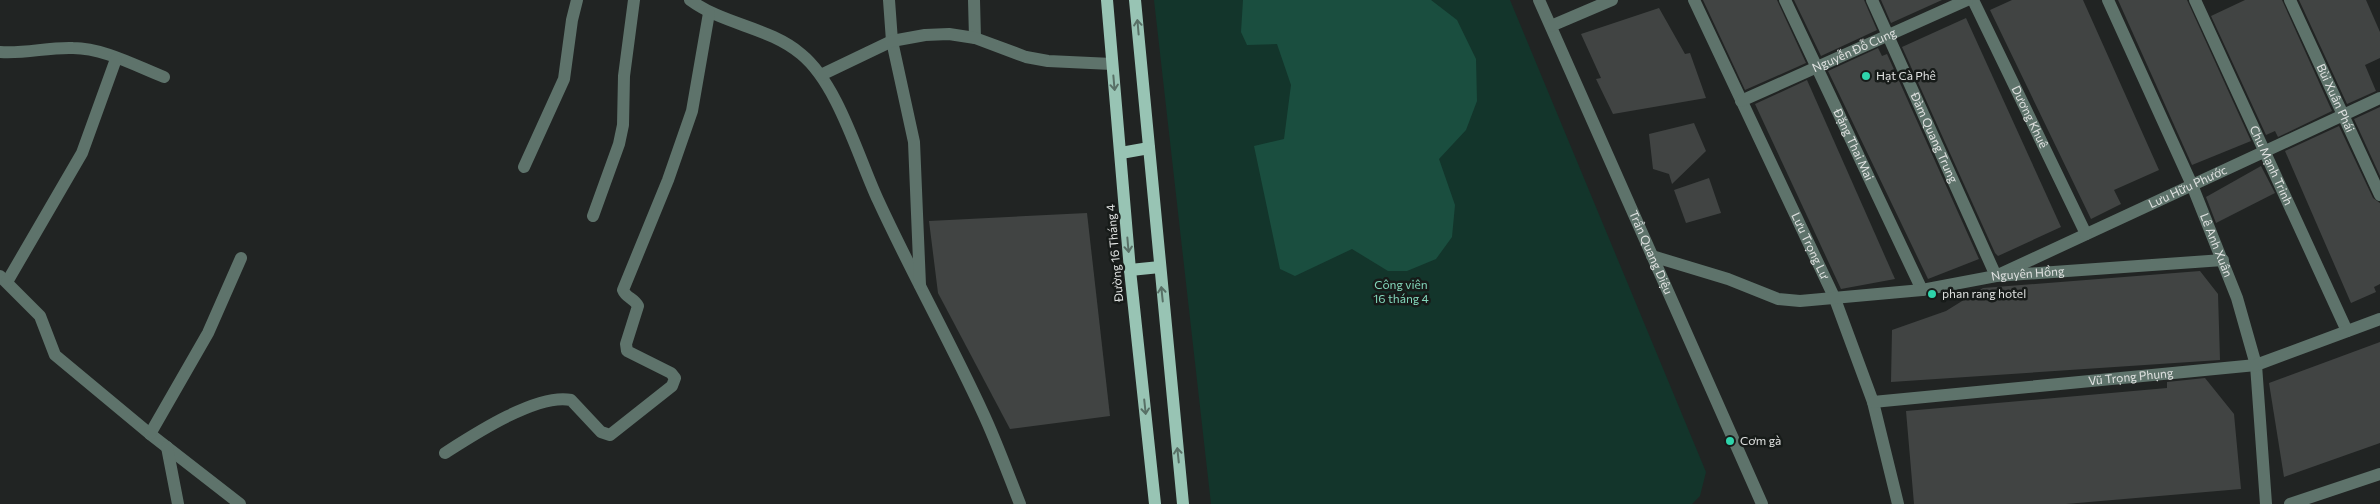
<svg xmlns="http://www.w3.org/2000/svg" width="2380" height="504" font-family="Commissioner,sans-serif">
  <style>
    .green { fill: #13352b }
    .water { fill: #1a4e3f }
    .building { fill: #414443 }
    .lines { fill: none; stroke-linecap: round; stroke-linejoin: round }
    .minor { stroke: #5e736b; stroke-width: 12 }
    .major { stroke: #98c4b4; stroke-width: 12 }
    .oneway { stroke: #587066 }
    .poi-dot { fill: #2ed4ab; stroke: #171b19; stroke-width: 2 }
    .labels { text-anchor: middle; stroke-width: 5; stroke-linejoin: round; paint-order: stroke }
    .street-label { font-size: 12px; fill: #e0e2e1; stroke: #171b19 }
    .poi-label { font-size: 12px; fill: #e0e2e1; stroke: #171b19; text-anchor: start }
    .park-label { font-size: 12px; fill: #84d8bc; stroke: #171b19 }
  </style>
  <rect width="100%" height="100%" fill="#212423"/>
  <!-- green -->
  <polygon class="green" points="1154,0 1510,0 1706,472 1700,496 1692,504 1211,504"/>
  <!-- water -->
  <polygon class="water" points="1243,0 1431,0 1457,20 1476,59 1477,101 1466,130 1439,159 1455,205 1452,237 1436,259 1407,271 1388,271 1352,249 1295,276 1280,269 1254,146 1284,139 1291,85 1277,44 1247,45 1241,32"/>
  <!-- building -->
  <g class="building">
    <polygon points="1703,0 1777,0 1806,63 1745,90"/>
    <polygon points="1794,0 1864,0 1877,30 1821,56"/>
    <polygon points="1881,0 1942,0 1891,23"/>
    <polygon points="2012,0 2083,0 2159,170 2114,190 2121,204 2091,219 1990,10"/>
    <polygon points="2118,0 2187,0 2251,141 2192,165"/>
    <polygon points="2245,0 2282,0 2332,111 2278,137 2275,131 2266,135 2211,16"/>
    <polygon points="2299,0 2366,0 2380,32 2380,58 2365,65 2376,91 2347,104"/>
    <polygon points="1659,8 1685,54 1690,53 1706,98 1613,114 1596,79 1601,78 1581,34"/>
    <polygon points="1966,18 2061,227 1998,256 1995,253 1902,47"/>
    <polygon points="1878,48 1882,56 1887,54 1979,259 1928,279 1828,71"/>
    <polygon points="1807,80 1895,279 1841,289 1755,104"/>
    <polygon points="2380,107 2380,176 2354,119"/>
    <polygon points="1694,123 1706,151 1672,184 1669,174 1653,169 1649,134"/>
    <polygon points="2339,126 2373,198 2380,203 2380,284 2374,287 2376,292 2351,303 2285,151"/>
    <polygon points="2261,166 2275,193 2216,223 2206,197"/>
    <polygon points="1709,178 1721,213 1686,223 1674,190"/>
    <polygon points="1087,213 1110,416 1010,429 938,293 929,221"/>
    <polygon points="2200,271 2218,294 2220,360 1891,382 1892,330 1946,311 1983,288"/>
    <polygon points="2380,342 2380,443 2284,477 2269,383"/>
    <polygon points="2205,378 2234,414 2241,489 2066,504 1914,504 1906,411 2167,388 2167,382"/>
  </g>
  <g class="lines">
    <!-- minor -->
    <g class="minor">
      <path d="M690,0C724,25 769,27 801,54C838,84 858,157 878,200C911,272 950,341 983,413C997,443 1008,474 1020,504"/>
      <polyline points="889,0 892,41 914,142 920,285"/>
      <polyline points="974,0 975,38"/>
      <path id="s1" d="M1539,0L1762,504"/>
      <path id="s2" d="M1694,0L1835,299L1873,402L1898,504"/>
      <path id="s3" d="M1785,0L1922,290"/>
      <path id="s4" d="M1872,0L1996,276L2380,98"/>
      <path id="s5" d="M1973,0L2086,234"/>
      <path id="s6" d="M2108,0L2192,185L2237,298L2256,365L2266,504"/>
      <path id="s7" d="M2195,0L2347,331"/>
      <path id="s8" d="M2290,0L2380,195"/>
      <polyline points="1551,26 1612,0"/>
      <path d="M0,52C25,54 48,47 73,48C103,48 136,66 164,77"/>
      <polyline points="821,75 892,41 925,35 949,34 975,38 1026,57 1048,61 1112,64"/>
      <path id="s9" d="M1741,101L1967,0"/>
      <polyline points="524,167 564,79 572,20 577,0"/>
      <polyline points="593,216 619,144 623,125 624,76 634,0"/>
      <path id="s10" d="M1652,256L1728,279L1778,299L1800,301L1922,290L1996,276L2223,260"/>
      <polyline points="0,276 40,316 55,355 150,434 240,504"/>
      <polyline points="7,282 82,153 116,59"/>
      <path id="s11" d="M1873,402L2256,365L2380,319"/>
      <polyline points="150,434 208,333 241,258"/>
      <polyline points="167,447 178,504"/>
      <path d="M445,453C473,435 537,393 571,400L601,432L610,435L672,386L675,378L671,373L627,351L626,344L638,306C634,298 626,298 623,290L668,180L692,111L709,13"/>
      <polyline points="2290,504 2380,474"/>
    </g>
    <!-- major -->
    <g class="major">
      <polyline points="1107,0 1130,270 1155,504"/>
      <polyline points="1135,0 1183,504"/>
      <polyline points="1121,153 1149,148"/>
      <polyline points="1130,270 1160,267"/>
    </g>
  </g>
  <!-- one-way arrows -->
  <defs><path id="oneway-shaft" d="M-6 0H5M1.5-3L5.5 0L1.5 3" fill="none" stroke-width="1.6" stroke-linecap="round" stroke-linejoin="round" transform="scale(1.25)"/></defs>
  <g class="oneway">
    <use href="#oneway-shaft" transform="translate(1138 27) rotate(-95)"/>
    <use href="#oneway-shaft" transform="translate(1114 83) rotate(85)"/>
    <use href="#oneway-shaft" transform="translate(1128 245) rotate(85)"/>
    <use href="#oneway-shaft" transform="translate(1162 294) rotate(-96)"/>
    <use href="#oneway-shaft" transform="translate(1145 407) rotate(84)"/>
    <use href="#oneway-shaft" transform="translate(1178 455) rotate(-96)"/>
  </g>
  <!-- markers -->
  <g class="poi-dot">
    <circle cx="1866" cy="76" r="5"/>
    <circle cx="1932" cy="294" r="5"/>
    <circle cx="1730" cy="441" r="5"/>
  </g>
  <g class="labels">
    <!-- street labels -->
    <g class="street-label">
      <text dy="4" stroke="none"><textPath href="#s9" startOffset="124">Nguyễn Đỗ Cung</textPath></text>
      <text dy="4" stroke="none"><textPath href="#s8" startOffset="108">Bùi Xuân Phái</textPath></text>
      <text dy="4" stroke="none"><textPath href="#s5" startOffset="130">Dương Khuê</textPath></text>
      <text dy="4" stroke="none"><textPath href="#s4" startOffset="151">Đàm Quang Trung</textPath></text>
      <text dy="4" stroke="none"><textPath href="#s3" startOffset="160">Đặng Thai Mai</textPath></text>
      <text dy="4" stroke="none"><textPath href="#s7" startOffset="182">Chu Mạnh Trinh</textPath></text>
      <text dy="4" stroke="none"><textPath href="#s4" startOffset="514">Lưu Hữu Phước</textPath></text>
      <text dy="4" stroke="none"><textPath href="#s6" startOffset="268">Lê Anh Xuân</textPath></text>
      <text dy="4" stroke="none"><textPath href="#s2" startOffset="272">Lưu Trọng Lư</textPath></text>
      <text dy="4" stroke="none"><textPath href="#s1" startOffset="276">Trần Quang Diệu</textPath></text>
      <text transform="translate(1115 253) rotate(-95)" y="4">Đường 16 Tháng 4</text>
      <text dy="4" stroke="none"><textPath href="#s10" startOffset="385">Nguyên Hồng</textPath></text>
      <text dy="4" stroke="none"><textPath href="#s11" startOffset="259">Vũ Trọng Phụng</textPath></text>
    </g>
    <!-- poi labels -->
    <g class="poi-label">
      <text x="1876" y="80">Hạt Cà Phê</text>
      <text x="1942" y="298">phan rang hotel</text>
      <text x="1740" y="445">Cơm gà</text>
    </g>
    <!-- park labels -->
    <g class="park-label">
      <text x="1401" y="289">Công viên<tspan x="1401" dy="14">16 tháng 4</tspan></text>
    </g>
  </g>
</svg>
